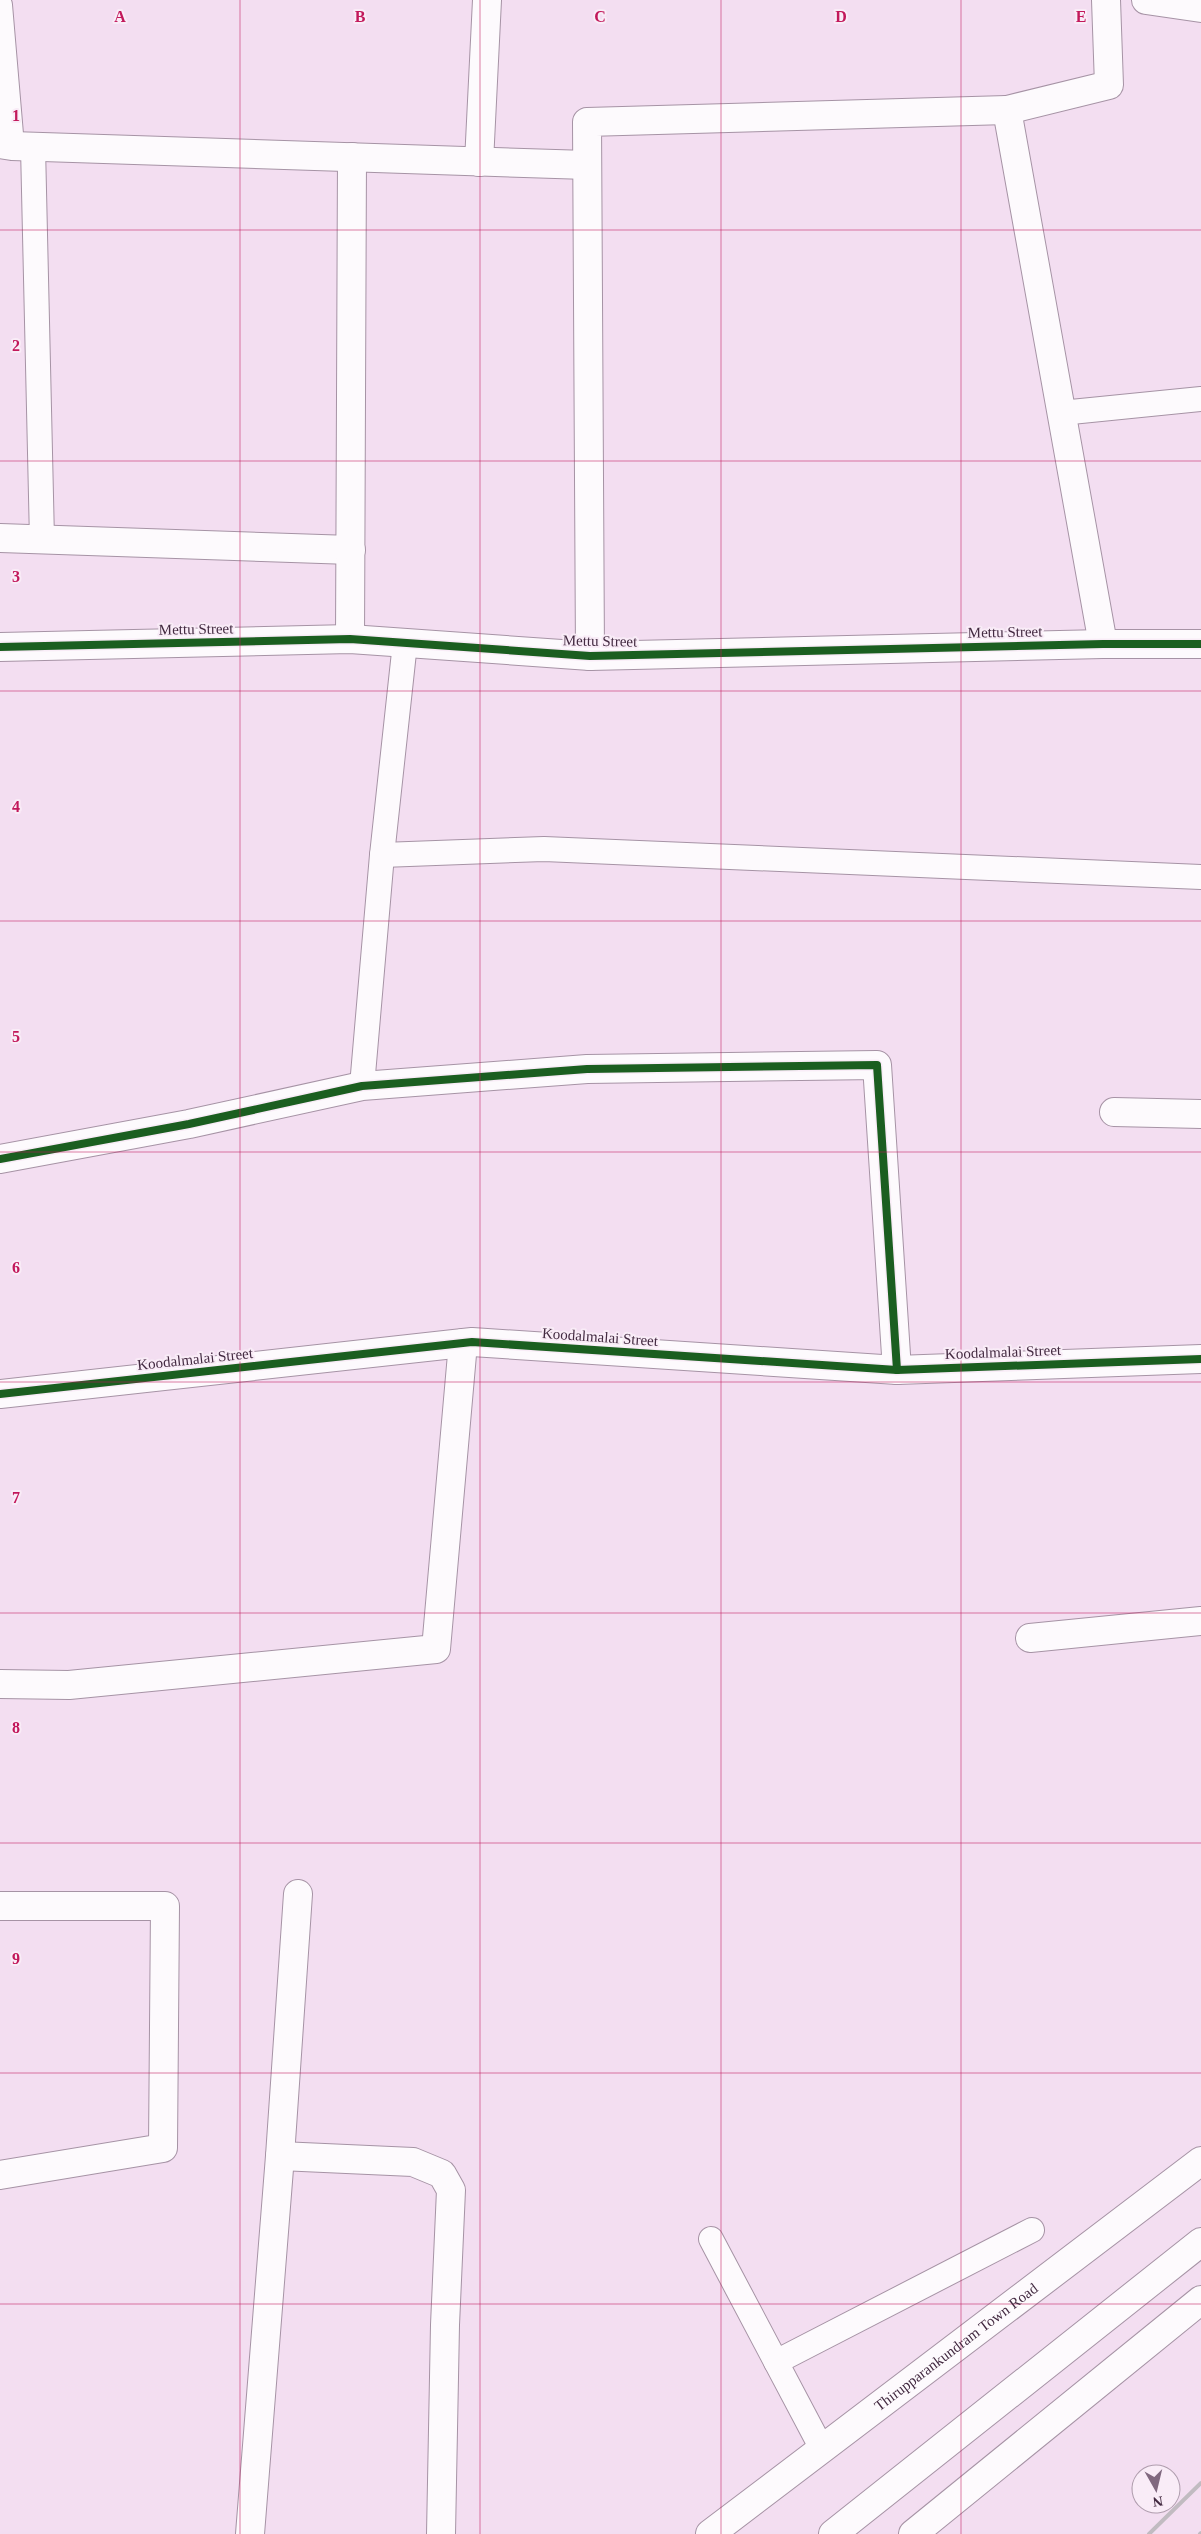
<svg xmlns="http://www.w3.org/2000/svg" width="1201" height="2534" font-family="'Times New Roman',serif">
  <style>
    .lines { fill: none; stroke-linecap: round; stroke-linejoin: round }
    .lane-casing { stroke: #a693a5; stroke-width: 26 }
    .street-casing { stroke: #a693a5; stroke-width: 30 }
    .secondary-casing { stroke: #a693a5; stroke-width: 30 }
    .lane { stroke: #fdfafd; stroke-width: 24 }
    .street { stroke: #fdfafd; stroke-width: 28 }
    .secondary { stroke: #fdfafd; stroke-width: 28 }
    .rail { stroke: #c1bbc1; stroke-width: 4 }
    .cycleway-casing { stroke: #f9ecf7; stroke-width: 11 }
    .cycleway { stroke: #1b5e20; stroke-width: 8 }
    .grid { fill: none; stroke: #c2185b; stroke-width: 1; stroke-opacity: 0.55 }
    .labels { text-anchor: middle; stroke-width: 4; stroke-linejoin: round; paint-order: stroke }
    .street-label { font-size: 15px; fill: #432a41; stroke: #f9ecf7 }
    .grid-label { font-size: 16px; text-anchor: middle; font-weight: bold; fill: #c2185b; stroke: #f9ecf7; stroke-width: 4; stroke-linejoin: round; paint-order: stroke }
  </style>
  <rect width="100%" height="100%" fill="#f3def1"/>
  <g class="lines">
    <defs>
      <g id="lane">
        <polyline points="0,5 12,146"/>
        <polyline points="33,147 42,540"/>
        <polyline points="1061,413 1201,399"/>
        <polyline points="382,855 544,849 1201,877"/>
        <polyline points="362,1086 382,855 405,643"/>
        <polyline points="711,2239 822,2449"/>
        <polyline points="776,2362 1032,2230"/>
      </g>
      <g id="street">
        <polyline points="1146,0 1201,8"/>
        <polyline points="0,144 12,146 587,165"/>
        <polyline points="479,162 487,0"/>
        <polyline points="0,538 351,550"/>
        <polyline points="350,639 352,157"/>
        <polyline points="1103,644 1007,110 1109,85 1106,0"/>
        <polyline points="0,647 350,639 590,656 1103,644 1201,644"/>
        <polyline points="590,656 587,122 1007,110"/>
        <polyline points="1114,1112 1201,1114"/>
        <polyline points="0,1159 189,1124 362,1086 587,1069 877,1065 897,1370"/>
        <polyline points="0,1394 472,1342 897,1370 1201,1359"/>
        <polyline points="1030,1638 1201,1621"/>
        <polyline points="0,1684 69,1685 436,1649 463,1343"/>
        <polyline points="0,1906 165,1906 163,2148 0,2175"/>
        <polyline points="280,2156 413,2162 442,2174 451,2190 445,2325 441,2534"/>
        <polyline points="250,2534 280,2156 298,1894"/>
      </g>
      <g id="secondary">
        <path id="s1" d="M710,2534L1201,2161"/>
        <polyline points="833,2534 1201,2242"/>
        <polyline points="913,2534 1201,2300"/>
      </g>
    </defs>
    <!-- lane casing -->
    <use href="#lane" class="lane-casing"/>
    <!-- street casing -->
    <use href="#street" class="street-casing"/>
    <!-- secondary casing -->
    <use href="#secondary" class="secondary-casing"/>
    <!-- lane -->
    <use href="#lane" class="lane"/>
    <!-- street -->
    <use href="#street" class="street"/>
    <!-- secondary -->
    <use href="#secondary" class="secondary"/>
    <!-- rail -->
    <g class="rail">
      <polyline points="1149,2534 1201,2483"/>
      <polyline points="1200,2534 1201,2533"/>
    </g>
    <defs>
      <g id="cycleway">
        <polyline points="0,647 350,639 590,656 1103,644 1201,644"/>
        <polyline points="0,1159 189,1124 362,1086 587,1069 877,1065 897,1370"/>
        <polyline points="0,1394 472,1342 897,1370 1201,1359"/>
      </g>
    </defs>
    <!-- cycleway casing -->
    <use href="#cycleway" class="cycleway-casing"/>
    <!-- cycleway -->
    <use href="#cycleway" class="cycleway"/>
  </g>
  <!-- grid -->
  <path class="grid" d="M240,0V2534M480,0V2534M721,0V2534M961,0V2534M0,230H1201M0,461H1201M0,691H1201M0,921H1201M0,1152H1201M0,1382H1201M0,1613H1201M0,1843H1201M0,2073H1201M0,2304H1201"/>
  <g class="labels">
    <!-- street labels -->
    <g class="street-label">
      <text transform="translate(196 629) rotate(-1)" y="5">Mettu Street</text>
      <text transform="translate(1005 632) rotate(-1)" y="5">Mettu Street</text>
      <text transform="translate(600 641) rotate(1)" y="5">Mettu Street</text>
      <text transform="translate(600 1337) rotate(4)" y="5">Koodalmalai Street</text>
      <text transform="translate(1003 1352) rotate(-2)" y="5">Koodalmalai Street</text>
      <text transform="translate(195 1359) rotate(-6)" y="5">Koodalmalai Street</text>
      <text dy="5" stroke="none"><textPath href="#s1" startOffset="309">Thirupparankundram Town Road</textPath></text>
    </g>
  </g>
  <g class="grid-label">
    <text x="120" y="22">A</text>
    <text x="360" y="22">B</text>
    <text x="600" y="22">C</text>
    <text x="841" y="22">D</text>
    <text x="1081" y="22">E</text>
    <text x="16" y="121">1</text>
    <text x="16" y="351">2</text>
    <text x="16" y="582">3</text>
    <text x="16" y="812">4</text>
    <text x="16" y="1042">5</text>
    <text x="16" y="1273">6</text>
    <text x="16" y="1503">7</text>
    <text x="16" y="1733">8</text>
    <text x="16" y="1964">9</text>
  </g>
  <!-- north arrow -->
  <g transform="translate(1156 2489) rotate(172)"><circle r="24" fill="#f9ecf7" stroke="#b09eae"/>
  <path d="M0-4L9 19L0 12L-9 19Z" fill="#81697f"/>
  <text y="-8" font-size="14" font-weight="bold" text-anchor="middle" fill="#432a41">N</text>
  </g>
</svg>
